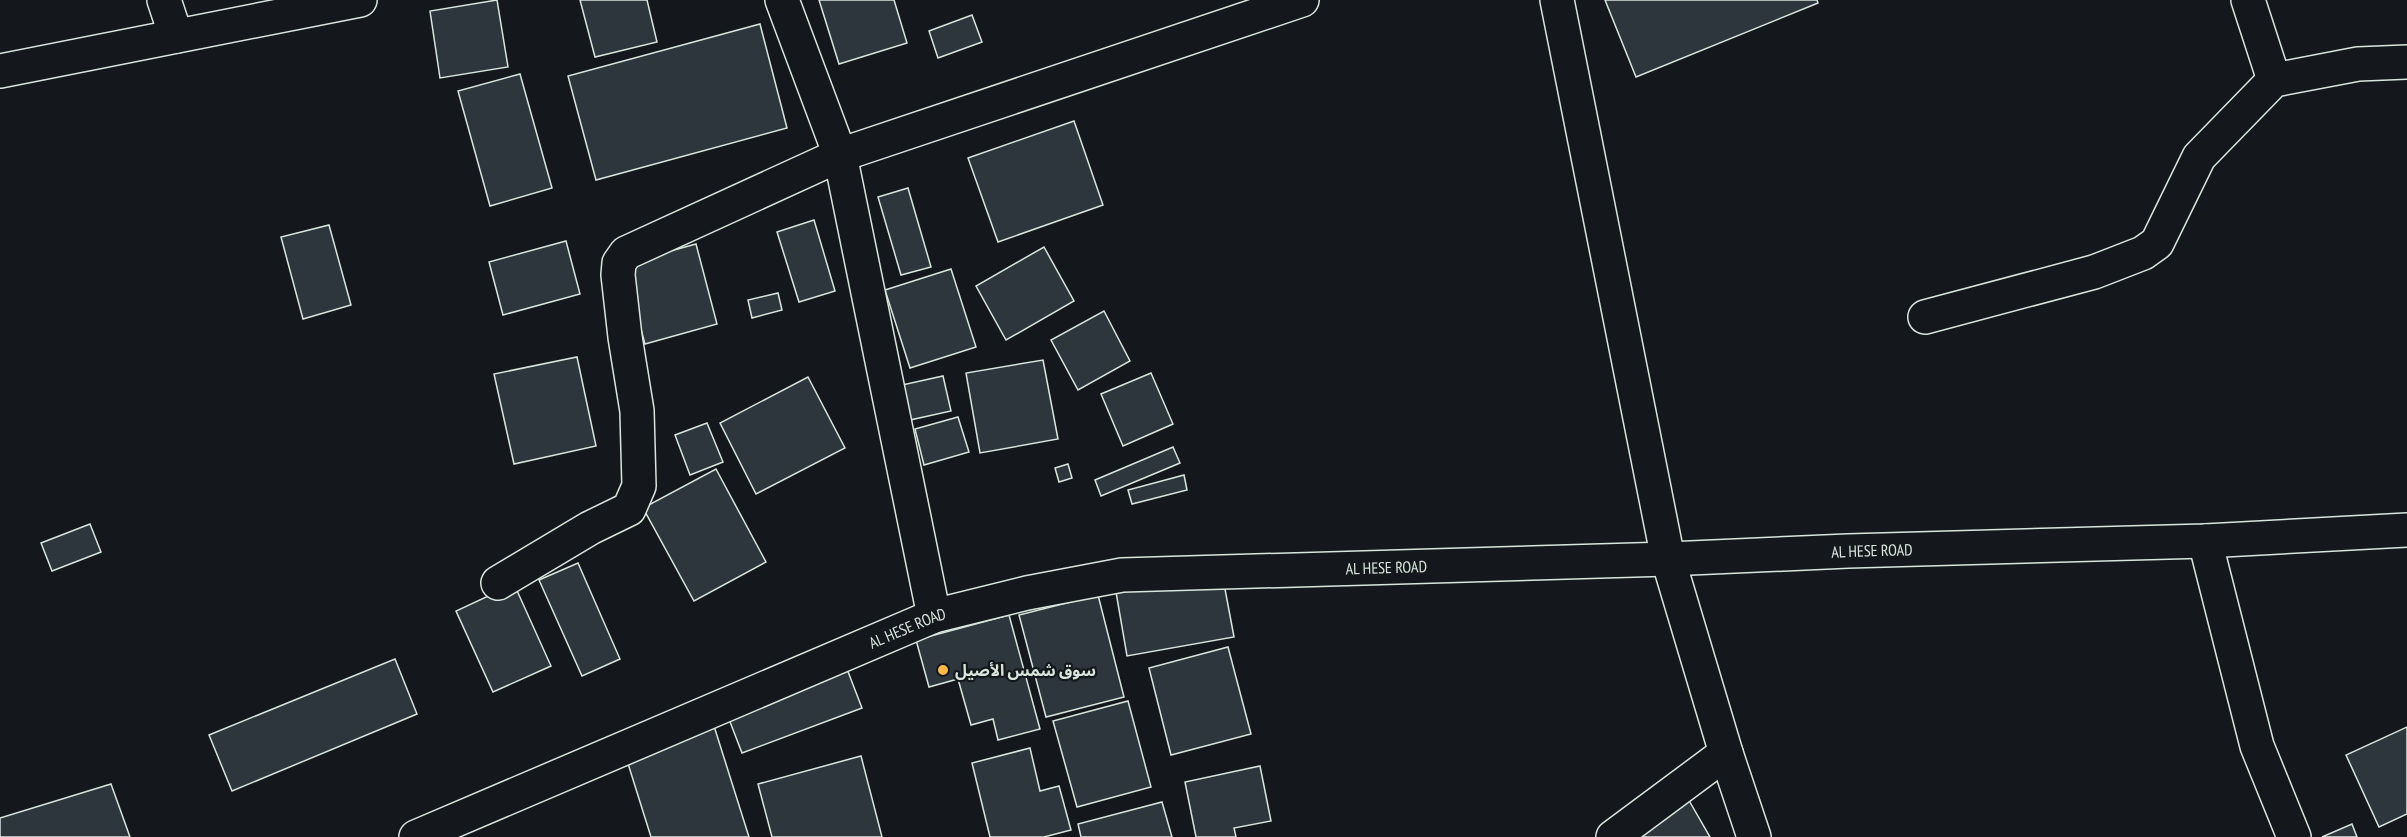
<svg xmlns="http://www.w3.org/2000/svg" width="2407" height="837" font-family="'PT Sans Narrow','Noto Sans Arabic',sans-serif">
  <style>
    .building { fill: #2c363c; stroke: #d8e6dc; stroke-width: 1.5 }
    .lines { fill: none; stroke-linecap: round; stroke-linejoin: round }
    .street-casing { stroke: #d8e6dc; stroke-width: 36 }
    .secondary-casing { stroke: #d8e6dc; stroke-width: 36 }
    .primary-casing { stroke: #d8e6dc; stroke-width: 36 }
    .street { stroke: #14181c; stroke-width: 33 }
    .secondary { stroke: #14181c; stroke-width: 33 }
    .primary { stroke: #14181c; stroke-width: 33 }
    .poi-dot { fill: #ffb74d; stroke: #14181c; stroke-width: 2 }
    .labels { text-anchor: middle; stroke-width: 4.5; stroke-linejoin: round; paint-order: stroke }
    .street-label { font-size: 16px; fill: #d8e6dc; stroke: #14181c }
    .poi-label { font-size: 16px; font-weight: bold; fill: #d8e6dc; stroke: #14181c; text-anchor: start }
  </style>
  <rect width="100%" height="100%" fill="#14181c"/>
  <!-- building -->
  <g class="building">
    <polygon points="497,0 508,67 440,78 430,11"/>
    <polygon points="580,0 647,0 657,42 595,57"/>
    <polygon points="819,0 894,0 907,43 839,64"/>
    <polygon points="1605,0 1817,0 1818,3 1636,77"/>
    <polygon points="972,15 982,42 938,58 929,31"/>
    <polygon points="760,24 787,128 596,180 568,76"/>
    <polygon points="520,74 552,188 490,206 458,91"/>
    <polygon points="1074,121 1103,205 998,242 968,158"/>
    <polygon points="908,188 931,267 901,275 878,197"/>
    <polygon points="814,220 835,291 799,302 777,232"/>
    <polygon points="329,225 351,305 303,319 281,237"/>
    <polygon points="566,241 580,294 503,315 489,262"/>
    <polygon points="696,244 717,324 645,344 623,264"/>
    <polygon points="1044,247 1074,301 1006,340 976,286"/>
    <polygon points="951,269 976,347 910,368 885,290"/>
    <polygon points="778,293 782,310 752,318 748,300"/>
    <polygon points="1104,311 1130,361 1078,390 1051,340"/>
    <polygon points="577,357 596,446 514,464 494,374"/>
    <polygon points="1043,360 1058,439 980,453 966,373"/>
    <polygon points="1151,373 1173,424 1123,446 1101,394"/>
    <polygon points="943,376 951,411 910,420 902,385"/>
    <polygon points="808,377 845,448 756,494 720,423"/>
    <polygon points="958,417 969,452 924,465 915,429"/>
    <polygon points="707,423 723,462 690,475 675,435"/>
    <polygon points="1173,447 1180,463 1101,496 1095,480"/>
    <polygon points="1068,464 1072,478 1059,482 1055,468"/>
    <polygon points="716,469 766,562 694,601 643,508"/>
    <polygon points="1184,475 1187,490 1132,504 1128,490"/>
    <polygon points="90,524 101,552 52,571 41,543"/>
    <polygon points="578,563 620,659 582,676 539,580"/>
    <polygon points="1222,573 1234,637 1127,656 1116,592"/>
    <polygon points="514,584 551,666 493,692 456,611"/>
    <polygon points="1098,595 1124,697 1046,717 1019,615"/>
    <polygon points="1009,615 1040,729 998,740 993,719 971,725 958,679 929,687 916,640"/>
    <polygon points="1228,647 1251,734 1171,755 1149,668"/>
    <polygon points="395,659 417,714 232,791 209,735"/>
    <polygon points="847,669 862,708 742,753 727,714"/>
    <polygon points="1128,701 1151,787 1077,807 1053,721"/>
    <polygon points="714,726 749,837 651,837 625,754"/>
    <polygon points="2407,727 2407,814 2379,827 2346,755"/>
    <polygon points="1030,748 1040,791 1059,786 1071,830 1044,837 990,837 972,763"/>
    <polygon points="861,756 882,837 772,837 758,784"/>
    <polygon points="1260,766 1271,821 1234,828 1236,837 1196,837 1185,782"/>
    <polygon points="111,784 130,837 0,837 0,818"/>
    <polygon points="1687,797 1710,837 1624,837"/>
    <polygon points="1162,802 1172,837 1081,837 1078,824"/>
    <polygon points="2352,824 2357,837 2322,837"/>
  </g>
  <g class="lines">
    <defs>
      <g id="street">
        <polyline points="164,0 176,36"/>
        <polyline points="782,0 840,155 934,616"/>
        <polyline points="2248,0 2274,80"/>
        <polyline points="0,71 360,0"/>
        <polyline points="1925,317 2094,272 2143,253 2157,243 2199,157 2274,80 2358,64 2407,62"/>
        <polyline points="2205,541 2257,746 2294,837"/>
        <polyline points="498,583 590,528 629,509 639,486 637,411 625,337 618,275 619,263 626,253 840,155 1302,0"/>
        <polyline points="1613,837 1726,753"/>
      </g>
      <g id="secondary">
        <path id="s1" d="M416,837L934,616L1027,593L1122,575L1668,559L1848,551L2205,541L2407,530"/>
      </g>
      <polyline id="primary" points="1557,0 1668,559 1726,753 1754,837"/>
    </defs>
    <!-- street casing -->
    <use href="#street" class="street-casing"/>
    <!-- secondary casing -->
    <use href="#secondary" class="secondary-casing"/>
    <!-- primary casing -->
    <use href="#primary" class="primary-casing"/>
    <!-- street -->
    <use href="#street" class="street"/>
    <!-- secondary -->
    <use href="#secondary" class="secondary"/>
    <!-- primary -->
    <use href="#primary" class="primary"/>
  </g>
  <!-- markers -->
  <circle class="poi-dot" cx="943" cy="670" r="6"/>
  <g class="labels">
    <!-- street labels -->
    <g class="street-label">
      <text dy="6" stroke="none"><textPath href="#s1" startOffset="1506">AL HESE ROAD</textPath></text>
      <text dy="6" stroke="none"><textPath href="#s1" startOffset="1020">AL HESE ROAD</textPath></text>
      <text dy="6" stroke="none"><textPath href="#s1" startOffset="534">AL HESE ROAD</textPath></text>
    </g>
    <!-- poi labels -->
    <g class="poi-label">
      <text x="955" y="676">سوق شمس الأصيل</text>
    </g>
  </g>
</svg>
